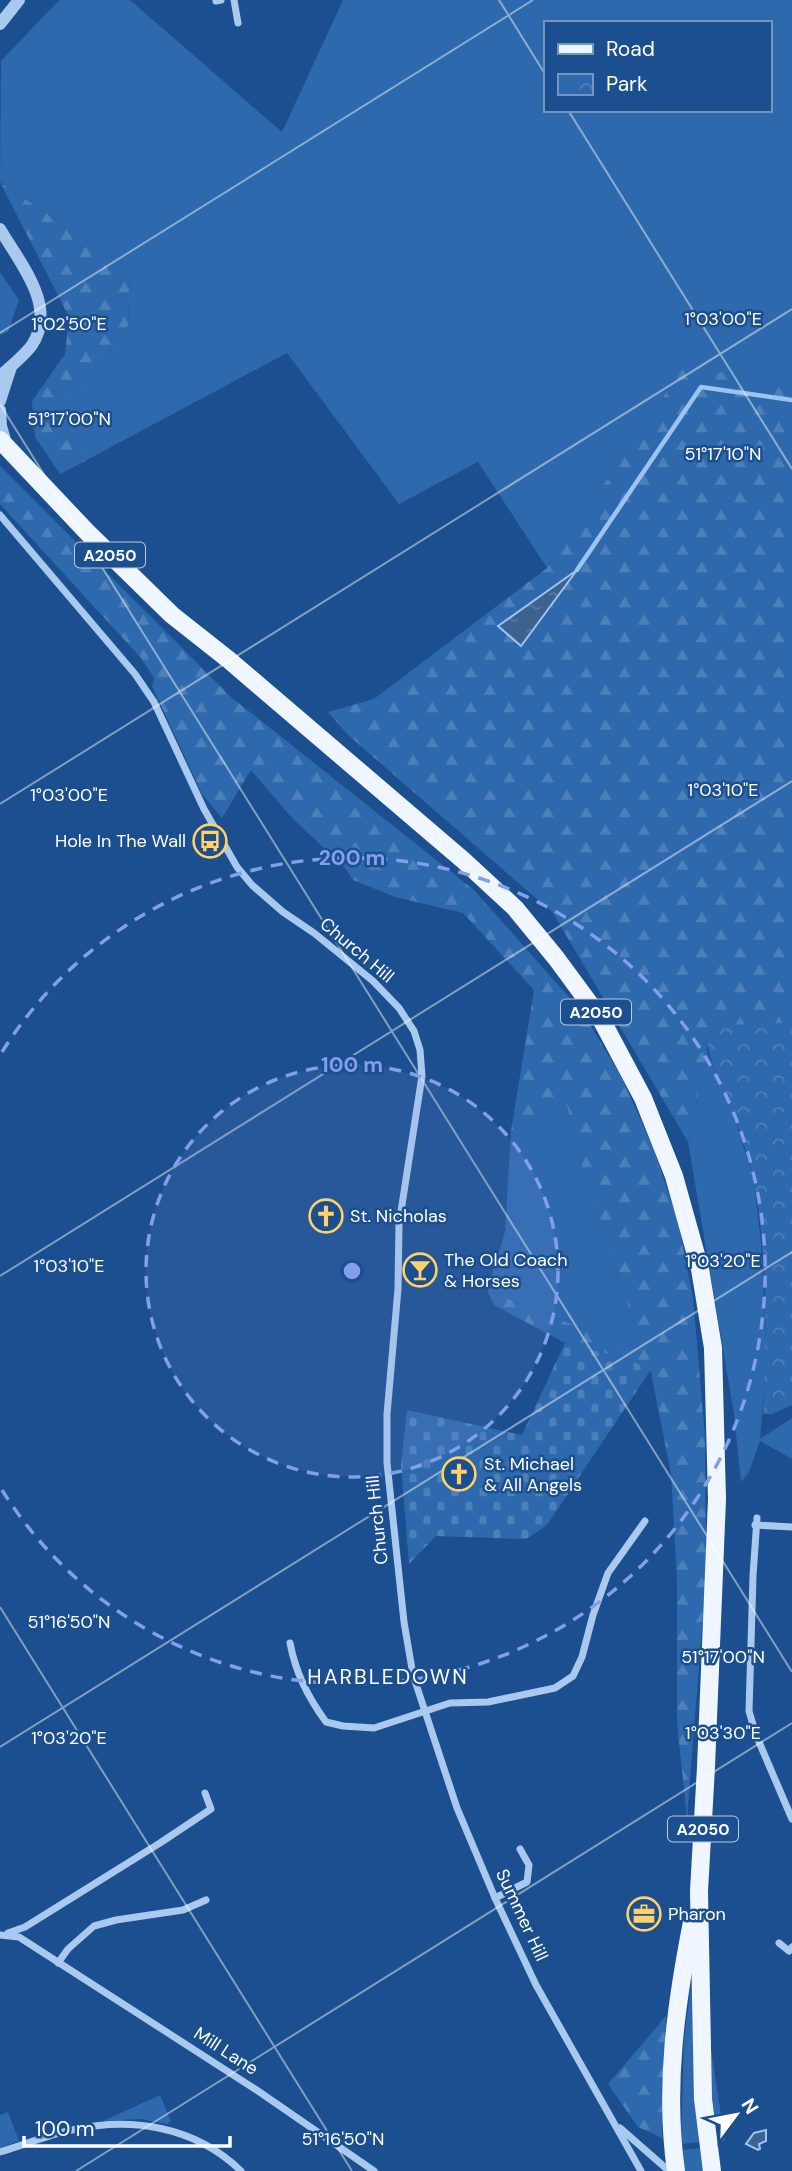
<svg xmlns="http://www.w3.org/2000/svg" width="792" height="2171" font-family="'DM Sans',sans-serif">
  <style>
    .green { fill: #2e69ad; fill-rule: evenodd }
    .forest { fill: url(#forest-firs) }
    .cemetery { fill: url(#cemetery-stones) }
    .park { fill: url(#park-crowns) }
    .water { fill: url(#water-ripples); stroke: #9cc4f0; stroke-width: 2 }
    .lines { fill: none; stroke-linecap: round; stroke-linejoin: round }
    .stream { stroke: #9cc4f0; stroke-width: 4.5 }
    .minor { stroke: #a9c9ee; stroke-width: 7 }
    .tertiary { stroke: #a9c9ee; stroke-width: 12 }
    .primary { stroke: #f0f6ff; stroke-width: 18 }
    .ticks { fill: none; stroke: #fff; stroke-width: 2; stroke-opacity: 0.45 }
    .ring { fill: none; stroke: #839eea; stroke-width: 3.5; stroke-dasharray: 12 9 }
    .labels { text-anchor: middle; stroke-width: 5; stroke-linejoin: round; paint-order: stroke }
    .shield { fill: #1b4f8f; stroke: #bbcadd; stroke-width: 2 }
    .shield-label { font-size: 16px; font-weight: bold; fill: #fff }
    .poi-label { font-size: 18px; fill: #fff; stroke: #1b4f8f; text-anchor: start }
    .street-label { font-size: 18px; fill: #fff; stroke: #1b4f8f }
    .quarter-label { font-size: 21px; letter-spacing: 2px; fill: #fff; stroke: #1b4f8f }
    .ticks-label { font-size: 18px; text-anchor: middle; fill: #fff; stroke: #1b4f8f; stroke-width: 5; stroke-linejoin: round; paint-order: stroke }
    .centre { fill: #839eea; stroke: #1b4f8f; stroke-width: 3.5 }
    .ring-label { font-size: 21px; text-anchor: middle; font-weight: bold; fill: #839eea; stroke: #1b4f8f; stroke-width: 5; stroke-linejoin: round; paint-order: stroke }
  </style>
  <defs>
    <pattern id="forest-firs" width="22" height="20" patternUnits="userSpaceOnUse" patternTransform="scale(1.75)"><rect width="22" height="20" fill="#2e69ad"/><path d="M5 1l3.5 6h-7zM16 11l3.5 6h-7z" fill="#4d80b9"/></pattern>
    <pattern id="cemetery-stones" width="16" height="16" patternUnits="userSpaceOnUse" patternTransform="scale(1.75)"><rect width="16" height="16" fill="#2e69ad"/><path d="M2 7V4a2 2 0 0 1 4 0v3zM10 15v-3a2 2 0 0 1 4 0v3z" fill="#4d80b9"/></pattern>
    <pattern id="park-crowns" width="20" height="18" patternUnits="userSpaceOnUse" patternTransform="scale(1.75)"><rect width="20" height="18" fill="#2e69ad"/><path d="M2 6a3 3 0 1 1 6 0M12 15a3 3 0 1 1 6 0" fill="none" stroke="#4d80b9"/></pattern>
    <pattern id="water-ripples" width="26" height="14" patternUnits="userSpaceOnUse" patternTransform="scale(1.75)"><rect width="26" height="14" fill="#3c6290"/><path d="M2 4q2-2 4 0t4 0M15 11q2-2 4 0t4 0" fill="none" stroke="#597aa1"/></pattern>
  </defs>
  <rect width="100%" height="100%" fill="#1b4f8f"/>
  <!-- green -->
  <g class="green">
    <path d="M59,0H130L282,132L343,0H792V387L685,366L547,568L478,462L399,504L287,353L85,461L59,414L128,326L130,270L0,182L1,61ZM545,23H769V110H545Z"/>
    <polygon points="0,272 19,300 8,332 0,335"/>
    <polygon points="707,1052 732,1111 753,1176 761,1242 767,1355 760,1439 792,1418 792,1459 760,1441 749,1472 741,1482 734,1414 688,1142"/>
    <polygon points="567,1106 587,1187 639,1337 628,1347 487,1290 505,1232 511,1131"/>
    <polygon points="694,1962 700,2142 681,2144 684,2039"/>
    <polygon points="708,2030 725,2141 722,2141 717,2122 711,2112"/>
    <polygon points="160,2095 171,2121 167,2124 140,2119 103,2121"/>
    <polygon points="8,2112 19,2141 0,2148 0,2115"/>
    <polygon points="701,2148 705,2171 684,2171 682,2150"/>
  </g>
  <!-- forest -->
  <g class="forest">
    <polygon points="0,182 130,270 128,326 59,414 85,461 60,474 35,437 32,401 65,354 69,317"/>
    <polygon points="685,365 792,387 792,1025 722,1025 706,1035 707,1052 688,1142 553,913 348,735 328,712 374,699 547,568"/>
    <polygon points="0,466 231,697 474,890 583,1013 622,1078 653,1147 678,1221 693,1298 705,1436 706,1577 687,1818 677,1723 677,1580 671,1474 651,1372 631,1360 565,1343 494,1305 487,1290 628,1347 639,1337 587,1187 567,1106 511,1131 534,990 463,913 395,897 353,880 345,868 292,818 251,770 222,818 202,794 152,686 154,678 141,658 0,504"/>
    <polygon points="666,2016 662,2138 638,2127 608,2084"/>
  </g>
  <!-- cemetery -->
  <polygon class="cemetery" points="565,1343 631,1360 650,1371 547,1525 526,1539 436,1536 409,1564 401,1465 407,1410 522,1435"/>
  <!-- park -->
  <path class="park" d="M785,1023L792,1025V1405L772,1414H763C767,1337 768,1253 753,1178C748,1151 736,1122 726,1096C717,1076 708,1057 706,1035L722,1025Z"/>
  <!-- water -->
  <g class="water">
    <polygon points="577,570 521,646 498,626"/>
    <polygon points="766,2130 766,2141 759,2144 760,2149 758,2150 746,2144 754,2133"/>
  </g>
  <g class="lines">
    <!-- stream -->
    <polyline class="stream" points="577,570 701,387 792,400"/>
    <!-- minor -->
    <g class="minor">
      <polyline points="234,0 238,23"/>
      <polyline points="216,1 221,0"/>
      <polyline points="0,515 135,674 154,702 204,809 237,867 252,885 283,912 314,933 373,981 399,1008 414,1031 420,1050 422,1076 399,1224 398,1289 387,1414 387,1463 404,1622 413,1675 457,1808 495,1898 536,1985 641,2171"/>
      <polyline points="757,1518 753,1576 749,1711 756,1735 792,1819"/>
      <polyline points="755,1525 792,1527"/>
      <path d="M290,1643C296,1674 308,1697 326,1722L343,1726L374,1728L450,1703L488,1702L555,1688L573,1676L582,1657L593,1615L608,1573L645,1521"/>
      <polyline points="495,1898 527,1882 529,1865 520,1849"/>
      <polyline points="8,1933 25,1927 160,1843 211,1809 205,1793"/>
      <polyline points="0,1935 19,1937 255,2089 374,2171"/>
      <polyline points="779,1943 789,1951 792,1947"/>
      <polyline points="58,1963 68,1949 94,1926 116,1920 183,1910 206,1900"/>
      <polyline points="620,2128 669,2171"/>
      <path d="M0,2152C24,2145 47,2135 72,2130C132,2116 196,2127 241,2171"/>
    </g>
    <!-- tertiary -->
    <g class="tertiary">
      <polyline points="0,24 19,0"/>
      <path d="M0,229C19,262 58,306 32,345C24,356 10,367 0,376"/>
      <polyline points="0,401 11,367"/>
      <polyline points="0,410 1,426 7,447"/>
    </g>
    <!-- primary -->
    <g class="primary">
      <polyline points="0,440 87,532 172,615 229,660 463,860 515,908 556,958 601,1019 643,1098 674,1176 700,1269 713,1348 717,1499 706,1767 699,1891 703,2099 712,2171"/>
      <path d="M676,2171C664,2088 676,2003 692,1922"/>
    </g>
  </g>
  <!-- ticks -->
  <path class="ticks" d="M499,0L545,74M568,110L792,469M0,333L533,0M0,404L792,1672M0,804L792,309M0,1276L792,781M0,1607L352,2171M0,1747L792,1252M76,2171L792,1723"/>
  <!-- distance rings -->
  <circle cx="352" cy="1271" r="206" fill="#839eea" fill-opacity=".12"/>
  <g class="ring">
    <circle cx="352" cy="1271" r="206"/>
    <path d="M2 1052A413 413 0 1 1 2 1490"/>
  </g>
  <!-- icons -->
  <defs>
    <symbol id="bus-ring" viewBox="-11 -11 22 22"><circle r="9.5" fill="#1b4f8f" stroke="#ffd166" stroke-width="1.5"/><path d="M-5-6H5V4H4V6H2V4H-2V6H-4V4H-5ZM-3.5-4V0h7V-4ZM-3.5 1.2v1.5H-2V1.2ZM2 1.2v1.5H3.5V1.2Z" fill="#ffd166"/></symbol>
    <symbol id="church-ring" viewBox="-11 -11 22 22"><circle r="9.5" fill="#1b4f8f" stroke="#ffd166" stroke-width="1.5"/><path d="M-1.2-6h2.4v3.5h3.3v2.4h-3.3V6h-2.4V-.1h-3.3v-2.4h3.3Z" fill="#ffd166"/></symbol>
    <symbol id="bar-ring" viewBox="-11 -11 22 22"><circle r="9.5" fill="#1b4f8f" stroke="#ffd166" stroke-width="1.5"/><path d="M-6-5H6L.8 .8V4.5H3.5V6h-7V4.5H-.8V.8Z" fill="#ffd166"/></symbol>
    <symbol id="office-ring" viewBox="-11 -11 22 22"><circle r="9.5" fill="#1b4f8f" stroke="#ffd166" stroke-width="1.5"/><path d="M-6-3h4V-5.5h4V-3h4V5H-6ZM-1-4.5V-3h2v-1.5ZM-6 0V1H6V0Z" fill="#ffd166"/></symbol>
  </defs>
  <g fill-rule="evenodd">
    <use href="#bus-ring" x="191" y="822" width="38" height="38"/>
    <use href="#church-ring" x="307" y="1197" width="38" height="38"/>
    <use href="#bar-ring" x="401" y="1251" width="38" height="38"/>
    <use href="#church-ring" x="440" y="1455" width="38" height="38"/>
    <use href="#office-ring" x="625" y="1895" width="38" height="38"/>
  </g>
  <g class="labels">
    <!-- shield labels -->
    <g class="shield">
      <rect x="75" y="542.5" width="70" height="25" rx="5"/>
      <rect x="561" y="999.5" width="70" height="25" rx="5"/>
      <rect x="668" y="1816.5" width="70" height="25" rx="5"/>
    </g>
    <g class="shield-label">
      <text x="110" y="561">A2050</text>
      <text x="596" y="1018">A2050</text>
      <text x="703" y="1835">A2050</text>
    </g>
    <!-- poi labels -->
    <g class="poi-label">
      <text x="186" y="847" text-anchor="end">Hole In The Wall</text>
      <text x="350" y="1222">St. Nicholas</text>
      <text x="444" y="1266">The Old Coach<tspan x="444" dy="21">&amp; Horses</tspan></text>
      <text x="484" y="1470">St. Michael<tspan x="484" dy="21">&amp; All Angels</tspan></text>
      <text x="668" y="1920">Pharon</text>
    </g>
    <!-- street labels -->
    <g class="street-label">
      <text transform="translate(357 950) rotate(40)" y="6">Church Hill</text>
      <text transform="translate(377 1520) rotate(-96)" y="6">Church Hill</text>
      <text transform="translate(522 1915) rotate(65)" y="6">Summer Hill</text>
      <text transform="translate(226 2051) rotate(33)" y="6">Mill Lane</text>
    </g>
    <!-- quarter labels -->
    <g class="quarter-label">
      <text x="388" y="1684">HARBLEDOWN</text>
    </g>
  </g>
  <g class="ticks-label">
    <text x="723" y="325">1°03'00"E</text>
    <text x="69" y="330">1°02'50"E</text>
    <text x="69" y="425">51°17'00"N</text>
    <text x="723" y="460">51°17'10"N</text>
    <text x="723" y="796">1°03'10"E</text>
    <text x="69" y="801">1°03'00"E</text>
    <text x="723" y="1267">1°03'20"E</text>
    <text x="69" y="1272">1°03'10"E</text>
    <text x="69" y="1628">51°16'50"N</text>
    <text x="723" y="1663">51°17'00"N</text>
    <text x="723" y="1739">1°03'30"E</text>
    <text x="69" y="1744">1°03'20"E</text>
    <text x="343" y="2145">51°16'50"N</text>
  </g>
  <circle cx="352" cy="1271" r="10" class="centre"/>
  <g class="ring-label">
    <text x="352" y="865">200 m</text>
    <text x="352" y="1072">100 m</text>
  </g>
  <!-- legend -->
  <rect x="544" y="21" width="228" height="91" fill="#1b4f8f" stroke="#7695bc" stroke-width="2"/>
  <rect x="558" y="44" width="35" height="10" fill="#f0f6ff" stroke="#7695bc" stroke-width="2"/>
  <text x="606" y="56" font-size="21" fill="#ffffff">Road</text>
  <rect x="558" y="74" width="35" height="21" fill="url(#park-crowns)" stroke="#7695bc" stroke-width="2"/>
  <text x="606" y="91" font-size="21" fill="#ffffff">Park</text>
  <!-- north arrow -->
  <g transform="translate(736 2115) rotate(58)" stroke="#1b4f8f" stroke-width="5" paint-order="stroke">
  <path d="M0-5L12 26L0 18L-12 26Z" fill="#ffffff"/>
  <text y="-10" font-size="19" font-weight="bold" text-anchor="middle" fill="#ffffff">N</text>
  </g>
  <!-- scale -->
  <path d="M24 2136v10h206v-10" fill="none" stroke="#ffffff" stroke-width="3.5"/>
  <text x="35" y="2136" font-size="21" fill="#ffffff" stroke="#1b4f8f" stroke-width="5" paint-order="stroke">100 m</text>
</svg>
